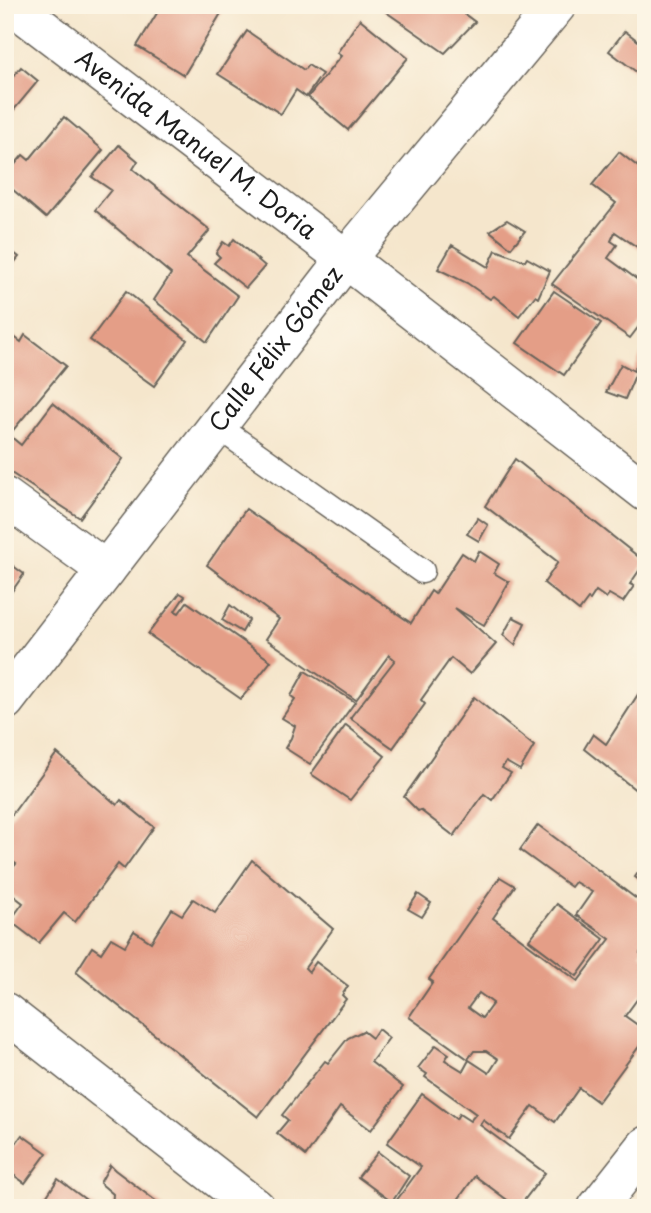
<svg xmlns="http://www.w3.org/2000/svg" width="651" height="1213" font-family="'Playpen Sans',sans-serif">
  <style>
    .building { fill: #e49e87; fill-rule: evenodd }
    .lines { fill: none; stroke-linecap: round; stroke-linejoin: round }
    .lane-casing { stroke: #68635a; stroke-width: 27 }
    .street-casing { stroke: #68635a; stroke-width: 41 }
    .secondary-casing { stroke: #68635a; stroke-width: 41 }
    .lane { stroke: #fff; stroke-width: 24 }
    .street { stroke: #fff; stroke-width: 38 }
    .secondary { stroke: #fff; stroke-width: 38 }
    .labels { text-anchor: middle; stroke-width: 5; stroke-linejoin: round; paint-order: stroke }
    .street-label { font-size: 24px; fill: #1c1c1c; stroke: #fcf5e5 }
  </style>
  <rect width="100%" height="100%" fill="#fcf5e5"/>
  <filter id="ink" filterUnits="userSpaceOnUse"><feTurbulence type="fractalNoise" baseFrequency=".0143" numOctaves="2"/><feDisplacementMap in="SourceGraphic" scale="14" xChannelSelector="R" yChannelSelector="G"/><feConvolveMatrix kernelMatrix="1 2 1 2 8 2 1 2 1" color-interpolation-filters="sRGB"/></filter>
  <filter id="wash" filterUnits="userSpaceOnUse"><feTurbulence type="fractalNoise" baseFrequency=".00686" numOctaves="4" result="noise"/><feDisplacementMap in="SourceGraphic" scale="28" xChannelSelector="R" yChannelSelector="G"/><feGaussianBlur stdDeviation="1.57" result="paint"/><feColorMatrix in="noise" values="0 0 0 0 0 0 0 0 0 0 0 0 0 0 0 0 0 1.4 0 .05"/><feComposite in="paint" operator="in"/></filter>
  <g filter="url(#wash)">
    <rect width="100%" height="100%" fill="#f5e6cc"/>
    <g id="blocks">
      <!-- building -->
      <g class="building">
        <polygon points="162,5 226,5 184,75 137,46"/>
        <polygon points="376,5 452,5 475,22 445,53"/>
        <polygon points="360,19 408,58 348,130 308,97 341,56 337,53"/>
        <polygon points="247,31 304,70 308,65 322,74 306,97 296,90 281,114 218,74"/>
        <polygon points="625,31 646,47 646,74 643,77 609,51"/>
        <polygon points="21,67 38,81 13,111 5,106 5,86"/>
        <polygon points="64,117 103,150 46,218 5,183 5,176 23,155 29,160"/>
        <polygon points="119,145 138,161 133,169 210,230 187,257 238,296 207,342 154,300 171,274 95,210 111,190 92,177"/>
        <polygon points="619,152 646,173 646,253 615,232 611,241 617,245 608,258 646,286 646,317 630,338 552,284 616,203 592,185"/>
        <polygon points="507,220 525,231 511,248 490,231"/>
        <polygon points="234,239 265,266 246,288 214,263 220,257 216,253 223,242 229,246"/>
        <polygon points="452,245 488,267 496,250 525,261 527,258 550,271 538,298 535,296 519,316 494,296 490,299 467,283 438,269"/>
        <polygon points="5,246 19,257 5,274"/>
        <polygon points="126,291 187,340 154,386 90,340"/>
        <polygon points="554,291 601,323 564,375 517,343"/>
        <polygon points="5,330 21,342 25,335 66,366 9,435 21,445 53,403 123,459 80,518 5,469"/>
        <polygon points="646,343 646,376 636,373 625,399 606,392 621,364 634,371"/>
        <polygon points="515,459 645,562 630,584 634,586 623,602 609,594 606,598 596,591 590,600 588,599 579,611 544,583 558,562 485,506"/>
        <polygon points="246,509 411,623 431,591 435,594 462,553 474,561 479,551 499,564 494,573 509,582 484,625 455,608 496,644 470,674 451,658 421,700 425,704 393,748 350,718 395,660 389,655 356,700 266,639 279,619 207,565"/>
        <polygon points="478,518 488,525 479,541 467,534"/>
        <polygon points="5,560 24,574 5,601"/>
        <polygon points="180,593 185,596 175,611 179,613 187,602 271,661 241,699 148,634"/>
        <polygon points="230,605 249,620 242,632 222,620"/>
        <polygon points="513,617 525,623 515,645 503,635"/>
        <polygon points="305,671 355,702 310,764 285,748 291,738 295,726 282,718 295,699 291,696"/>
        <polygon points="646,682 646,787 642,784 637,791 584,749 593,734 606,744"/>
        <polygon points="474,697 534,746 520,770 506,762 502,768 511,773 492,800 484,794 454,836 420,810 418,811 404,797"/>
        <polygon points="346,725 385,756 350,800 311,774"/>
        <polygon points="57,753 117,805 121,800 154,827 124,869 118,864 75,922 64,913 39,943 10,921 23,903 10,893 5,883 5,878 16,864 5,856 5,824"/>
        <path d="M538,825L646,906V945L640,953L646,957V987L625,1016L646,1031V1037L598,1102L579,1088L555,1122L533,1106L509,1139L483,1120L480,1125L545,1173L518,1208L475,1176L452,1208H391L421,1167L387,1143L422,1094L456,1119L459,1114L470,1121L476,1114L425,1077L427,1074L418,1068L436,1045L449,1054L445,1060L463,1071L469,1060L489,1073L498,1059L486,1051H474L468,1059L409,1017L433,982L429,979L500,877L515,886L493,918L578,981L610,939L576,915L592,892L575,882L571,887L520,850ZM479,993L493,1003L482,1018L468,1008Z"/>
        <polygon points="252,860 333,929 305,968 309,972 316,962 348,986 342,995 346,999 258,1117 76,972 92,947 101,953 111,938 125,946 134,931 151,942 172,909 182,915 193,899 215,913"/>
        <polygon points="646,862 646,885 635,877"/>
        <polygon points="418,894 431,903 422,917 408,909"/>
        <polygon points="557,904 604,939 577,976 529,940"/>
        <polygon points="378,1029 389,1038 371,1062 403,1087 371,1130 340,1107 306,1156 277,1133 288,1120 282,1115 325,1061 328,1063 348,1038 363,1031 372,1038"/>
        <polygon points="22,1135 47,1153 25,1183 5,1169 5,1158"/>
        <polygon points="378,1152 409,1176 392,1202 358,1177"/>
        <polygon points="110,1165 115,1170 165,1208 112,1208 113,1194 100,1183"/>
        <polygon points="58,1179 97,1208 39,1208"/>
      </g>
    </g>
  </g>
  <g filter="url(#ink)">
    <use href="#blocks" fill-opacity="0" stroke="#68635a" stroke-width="2"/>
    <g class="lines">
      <defs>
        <polyline id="lane" points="217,426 422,571"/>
        <g id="street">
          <path id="s1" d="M12,5L346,259L646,492"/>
          <polyline points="5,497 106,570"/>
          <path id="s2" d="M5,701L346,259L557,5"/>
          <polyline points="597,1208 646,1146"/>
        </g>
        <polyline id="secondary" points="5,1012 256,1208"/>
      </defs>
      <!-- lane casing -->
      <use href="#lane" class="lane-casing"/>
      <!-- street casing -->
      <use href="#street" class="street-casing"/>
      <!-- secondary casing -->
      <use href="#secondary" class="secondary-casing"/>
      <!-- lane -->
      <use href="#lane" class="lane"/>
      <!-- street -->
      <use href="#street" class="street"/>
      <!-- secondary -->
      <use href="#secondary" class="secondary"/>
    </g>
  </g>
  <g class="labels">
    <!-- street labels -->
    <g class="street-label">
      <text dy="8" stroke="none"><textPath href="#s1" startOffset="231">Avenida Manuel M. Doria</textPath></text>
      <text dy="8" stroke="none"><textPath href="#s2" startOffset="444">Calle Félix Gómez</textPath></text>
    </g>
  </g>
  <!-- margin -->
  <rect width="651" height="1213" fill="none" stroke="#fcf5e5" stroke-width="28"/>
</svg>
